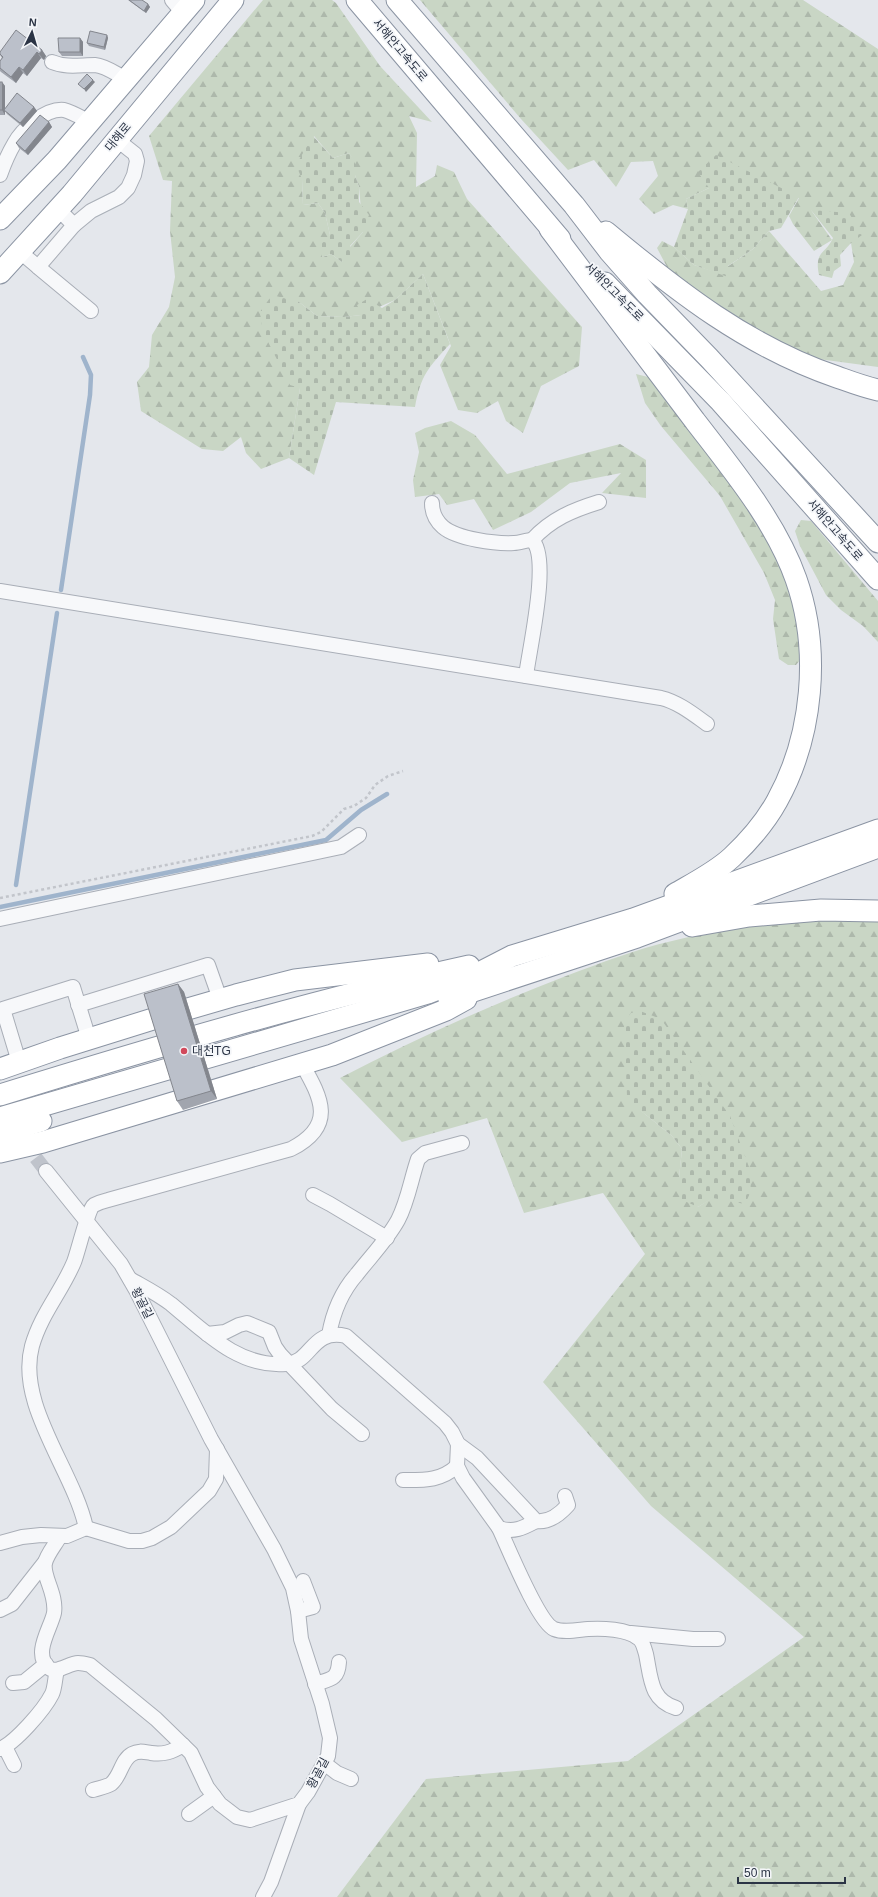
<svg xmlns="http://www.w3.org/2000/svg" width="878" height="1897" font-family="Arial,'Noto Sans KR',sans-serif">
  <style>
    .forest { fill: url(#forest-firs); fill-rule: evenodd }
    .cemetery { fill: url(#cemetery-stones) }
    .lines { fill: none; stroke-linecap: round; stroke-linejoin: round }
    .stream { stroke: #9fb4cc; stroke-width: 4.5 }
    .minor-tunnel { stroke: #bfc3cb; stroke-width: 14; stroke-dasharray: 14 7; stroke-linecap: butt }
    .minor-casing { stroke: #a9aeb7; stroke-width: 16 }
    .highway-casing { stroke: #8b94a3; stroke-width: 23 }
    .path { stroke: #c2c5cb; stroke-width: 2.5; stroke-dasharray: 3 3; stroke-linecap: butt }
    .minor { stroke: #f7f8fa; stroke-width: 14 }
    .highway { stroke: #fff; stroke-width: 21 }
    .wall { fill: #a1a5ae }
    .shaded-wall { fill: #83868d }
    .building { fill: #bbc0ca; stroke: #83868d }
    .poi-dot { fill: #d1495b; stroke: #f4f6f9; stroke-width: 1.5 }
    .labels { text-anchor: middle; stroke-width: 3.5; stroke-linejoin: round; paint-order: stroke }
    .street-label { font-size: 12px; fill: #2b3445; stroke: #f4f6f9 }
    .poi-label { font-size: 12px; fill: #2b3445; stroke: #f4f6f9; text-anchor: start }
  </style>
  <defs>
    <pattern id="forest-firs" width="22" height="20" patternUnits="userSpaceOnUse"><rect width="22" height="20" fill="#c9d6c5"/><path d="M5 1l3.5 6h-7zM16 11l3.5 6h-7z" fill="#adb8ab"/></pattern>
    <pattern id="cemetery-stones" width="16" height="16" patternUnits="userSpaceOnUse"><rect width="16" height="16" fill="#c9d6c5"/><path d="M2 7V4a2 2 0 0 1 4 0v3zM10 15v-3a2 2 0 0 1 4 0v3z" fill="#adb8ab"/></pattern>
  </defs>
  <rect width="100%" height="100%" fill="#e4e7ec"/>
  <!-- forest -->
  <g class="forest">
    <path d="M263,0H332L336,3L380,66L432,122L409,116L417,133L416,187L435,176L437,165L454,172L467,199L582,327L579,366L541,386L523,433L506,421L498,401L477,413L458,410L440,365L451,346L423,274L395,300L361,315L344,317L317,316L299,302L300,388L289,458L261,469L246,453L241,437L223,451L202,449L141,411L137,382L149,367L152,335L169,307L175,277L170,231L172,181L163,180L149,136ZM314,136L333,158L349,153L354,161L355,175L359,187L363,232L350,247L342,262L331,254L322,257L330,235L325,213L318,203L303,205L302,179Z"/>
    <polygon points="420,0 803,0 878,49 878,367 811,358 770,339 704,299 667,267 657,248 662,241 674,247 694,265 728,276 727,267 753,249 769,231 821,291 843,285 854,262 851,243 811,210 832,240 814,251 793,224 789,216 799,198 709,188 686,199 688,209 673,205 654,214 639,199 658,176 653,161 631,162 616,187 594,160 568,170 521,119"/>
    <polygon points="636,374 648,377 690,427 728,479 764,533 781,562 797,616 801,659 796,665 788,665 779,659 773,619 775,600 764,573 720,496 661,426 645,403"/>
    <polygon points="451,421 475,435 507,474 620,444 646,460 646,498 602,493 621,473 570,483 531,512 493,530 474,499 447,505 439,494 415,497 413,480 419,452 415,433 425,428"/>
    <polygon points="801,520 811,521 878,601 878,642 863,626 841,610 826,595 800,546 795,531"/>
    <path d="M812,919L878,921V1897H337L426,1779L628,1761L804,1637L651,1506L543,1382L645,1254L603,1193L524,1213L487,1118L402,1142L340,1078C413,1040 488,1006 566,976C601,963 636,949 672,941C718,929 765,924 812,919ZM640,1110L751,1191L712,1198L698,1207L679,1178L682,1149L672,1136Z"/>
  </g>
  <!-- cemetery -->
  <g class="cemetery">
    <polygon points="313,136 333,158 349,153 355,161 355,175 359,187 359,202 369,215 363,232 350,246 354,254 342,262 331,254 322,257 320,245 330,235 325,213 318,203 303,205 302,179 296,165"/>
    <polygon points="716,155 799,197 781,228 769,231 753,249 728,266 728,277 694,265 674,247 688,209 686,199 709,188 698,172"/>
    <path d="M811,210L849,213L862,235L851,243L840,255L841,266L834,271L832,278L819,275C814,251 825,255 833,238Z"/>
    <path d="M423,274L450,344C428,368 421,375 415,407L336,402L314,475L289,458L300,388L290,385L263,332L260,312L272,295L299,302L317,316L344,317L361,315L357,305L367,299L382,308L395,300Z"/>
    <polygon points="640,1011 661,1019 730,1116 749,1167 751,1191 745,1204 713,1198 698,1207 680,1199 679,1178 682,1149 672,1136 640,1110 627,1096 624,1022 631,1013"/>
  </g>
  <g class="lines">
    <!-- stream -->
    <g class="stream">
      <polyline points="61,590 90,395 91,375 83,357"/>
      <polyline points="16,885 57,613"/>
      <polyline points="0,907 326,840 361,810 387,794"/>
    </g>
    <!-- minor-tunnel -->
    <polyline class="minor-tunnel" points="23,1141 46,1171"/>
    <defs>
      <g id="minor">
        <polyline points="172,0 183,13"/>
        <path d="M52,62C66,68 80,65 95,65C106,66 116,74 126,79"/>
        <path d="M0,175C4,164 8,154 14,144C22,129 46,108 64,110C72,112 82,118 90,122"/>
        <polyline points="74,225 91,211 119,197 128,188 134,175 137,161 135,154 116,139"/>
        <polyline points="19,251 38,267 74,225 58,209"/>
        <polyline points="38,267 91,311"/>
        <path d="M432,503C432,513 435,520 443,527C457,539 496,544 514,543C520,543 526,540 532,540C551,557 529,650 526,676"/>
        <path d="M532,540C551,519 573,510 599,502"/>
        <path d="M0,591L661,698C678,702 693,714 707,724"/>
        <polyline points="0,919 341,847 359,835"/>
        <polyline points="78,1005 208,965 220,999"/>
        <polyline points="19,1062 3,1009 73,987 89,1039"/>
        <path d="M46,1171L121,1264L136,1290L211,1439L274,1549L293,1588L298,1611L301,1639L322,1704L330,1738L328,1756L308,1792L299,1804L250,1820L237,1817L220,1804L207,1787L191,1753L156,1719L90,1665C86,1664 82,1663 78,1663C69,1663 57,1674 49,1668C32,1654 51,1628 54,1613C57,1594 42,1576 45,1563C47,1554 56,1544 60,1536"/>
        <polyline points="313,1195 330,1204 387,1238"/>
        <path d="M130,1279C144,1287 158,1294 171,1304C205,1332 239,1368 286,1364C312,1363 311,1328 346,1336L445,1423L452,1432L458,1444L477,1458L536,1521C549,1523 560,1514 568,1505L565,1496"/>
        <polyline points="207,1334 225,1332 239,1325 247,1323 269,1332 275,1347 280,1354 332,1409 362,1434"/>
        <path d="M329,1335C333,1312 342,1291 357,1274C371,1256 387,1240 398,1220C408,1201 411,1179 418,1159L425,1153L462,1143"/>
        <path d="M458,1444L457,1466L463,1478L499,1528C514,1533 523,1528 536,1521"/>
        <path d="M403,1480C424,1480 441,1481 457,1466"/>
        <path d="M86,1528C74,1471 16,1405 32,1346C41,1314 62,1291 74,1262C78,1252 88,1209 94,1205C98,1203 104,1201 108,1200L291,1149C336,1126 322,1099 302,1064"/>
        <path d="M499,1528C508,1547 538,1622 554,1629C564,1633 577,1630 588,1629C602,1628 627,1629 638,1638C643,1641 644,1648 646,1654C651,1678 650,1700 676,1708"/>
        <polyline points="0,1543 22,1537 41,1535 67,1536 86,1528 129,1541 142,1541 152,1538 171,1527 209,1491 216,1479 217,1449"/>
        <polyline points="0,1610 12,1604 45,1562"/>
        <polyline points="298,1611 313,1607 303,1581"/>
        <polyline points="631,1633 693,1639 718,1639"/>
        <polyline points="13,1683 24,1682 46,1664"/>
        <path d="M315,1684C330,1679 338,1680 339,1662"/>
        <polyline points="5,1747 14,1765"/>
        <path d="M0,1749C15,1743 44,1710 52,1694C55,1688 55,1677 57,1670"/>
        <polyline points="324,1763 337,1773 351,1779"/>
        <path d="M93,1790C99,1788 106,1787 111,1784C121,1776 121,1760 132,1754C139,1750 144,1752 151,1753C163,1755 172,1752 183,1745"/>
        <polyline points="189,1814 214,1796"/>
        <polyline points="263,1897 271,1882 299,1804"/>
      </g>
      <g id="highway">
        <polyline points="357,0 560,239"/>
        <polyline points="397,0 574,205 610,252 647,294 709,358 878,542"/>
        <polyline points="0,219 57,160 194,0"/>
        <path d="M550,229C599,293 647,357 695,421C732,469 776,522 796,579C821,650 813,736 777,801C766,821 749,841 732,857C716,872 694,883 675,894"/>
        <path d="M606,232C677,291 748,347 837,377C851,382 864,387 878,390"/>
        <polyline points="0,273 72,194 233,0"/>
        <polyline points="605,283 721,402 878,579"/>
        <polyline points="692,926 749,916 821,910 878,911"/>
        <polyline points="449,999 637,937 878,847"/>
        <polyline points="0,1069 60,1048 153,1019 236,995 295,980 428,964"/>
        <path d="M0,1095C155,1047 310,1001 469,966"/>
        <polyline points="0,1118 428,993 477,974 512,956 633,919 878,830"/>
        <polyline points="0,1133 41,1121"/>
        <polyline points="0,1152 43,1142 332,1055 446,1010 466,999"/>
      </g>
    </defs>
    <!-- minor casing -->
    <use href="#minor" class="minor-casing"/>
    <!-- highway casing -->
    <use href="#highway" class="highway-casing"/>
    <!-- path -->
    <polyline class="path" points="0,898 312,836 321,832 344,809 354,806 366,798 375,785 388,776 403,771"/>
    <!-- minor -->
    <use href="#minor" class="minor"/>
    <!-- highway -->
    <use href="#highway" class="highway"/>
  </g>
  <!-- wall -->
  <g class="wall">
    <polygon points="128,0 142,0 148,4 150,7 146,13"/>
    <polygon points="107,35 108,38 105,50 89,46 87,43"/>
    <polygon points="80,38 83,42 83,56 62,56 59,52"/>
    <polygon points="42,50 46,56 44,60 41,58 27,76 23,73 16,83 1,72 0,71 0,61 2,58 0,55 0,52"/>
    <polygon points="0,82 2,82 5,86 5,109 34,107 37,111 23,127 7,114 5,111 5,115 0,115"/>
    <polygon points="49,122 52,127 28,155 19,148 16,143"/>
    <polygon points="178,984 184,992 217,1099 183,1110 177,1101"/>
  </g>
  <!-- shaded-wall -->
  <g class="shaded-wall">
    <polygon points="148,4 150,7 146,13 144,11"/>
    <polygon points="107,35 108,38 105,50 104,47"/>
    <polygon points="80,38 83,42 83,56 80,52"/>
    <polygon points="42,50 46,56 44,60 39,54"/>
    <polygon points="37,52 41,58 27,76 23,70"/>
    <polygon points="19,67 23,73 16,83 11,77"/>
    <polygon points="93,80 95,82 86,92 84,89"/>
    <polygon points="2,82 5,86 5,115 2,110"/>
    <polygon points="34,107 37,111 23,127 20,123"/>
    <polygon points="49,122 52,127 28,155 25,151"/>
    <polygon points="178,984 184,992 217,1099 211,1091"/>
  </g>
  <!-- building -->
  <g class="building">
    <polygon points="129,0 142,0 148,4 144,11"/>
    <polygon points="16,30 42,50 39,54 37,52 23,70 19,67 11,77 0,68 0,61 3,57 0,54 0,52"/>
    <polygon points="90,31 107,35 104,47 87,43"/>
    <polygon points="58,38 80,38 80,52 59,52"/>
    <polygon points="87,74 93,80 84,89 78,84"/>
    <rect x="0" y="82" width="2" height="28"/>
    <polygon points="17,93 34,107 20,123 4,110"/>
    <polygon points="40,115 49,122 25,151 16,143"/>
    <polygon points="178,984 211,1091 177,1101 144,994"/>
  </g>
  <!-- markers -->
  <circle class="poi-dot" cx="184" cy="1051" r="4"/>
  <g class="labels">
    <!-- street labels -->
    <g class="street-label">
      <text transform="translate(400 50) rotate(50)" y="4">서해안고속도로</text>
      <text transform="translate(118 137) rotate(-50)" y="4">대해로</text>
      <text transform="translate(614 292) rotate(45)" y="4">서해안고속도로</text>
      <text transform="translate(835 530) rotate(49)" y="4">서해안고속도로</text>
      <text transform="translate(142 1303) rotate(63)" y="4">황골길</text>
      <text transform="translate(318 1773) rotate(-62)" y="4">황골길</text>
    </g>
    <!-- poi labels -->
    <g class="poi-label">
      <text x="192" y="1055">대천TG</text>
    </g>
  </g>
  <!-- north arrow -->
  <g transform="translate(32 32) rotate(5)" stroke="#f4f6f9" stroke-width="3" paint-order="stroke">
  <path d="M0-3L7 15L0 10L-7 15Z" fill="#2b3445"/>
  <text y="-6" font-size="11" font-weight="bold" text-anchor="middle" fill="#2b3445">N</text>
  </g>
  <!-- scale -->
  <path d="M738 1877v6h107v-6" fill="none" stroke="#2b3445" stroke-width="2"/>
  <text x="744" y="1877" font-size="12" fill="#2b3445" stroke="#f4f6f9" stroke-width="3" paint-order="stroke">50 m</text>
</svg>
